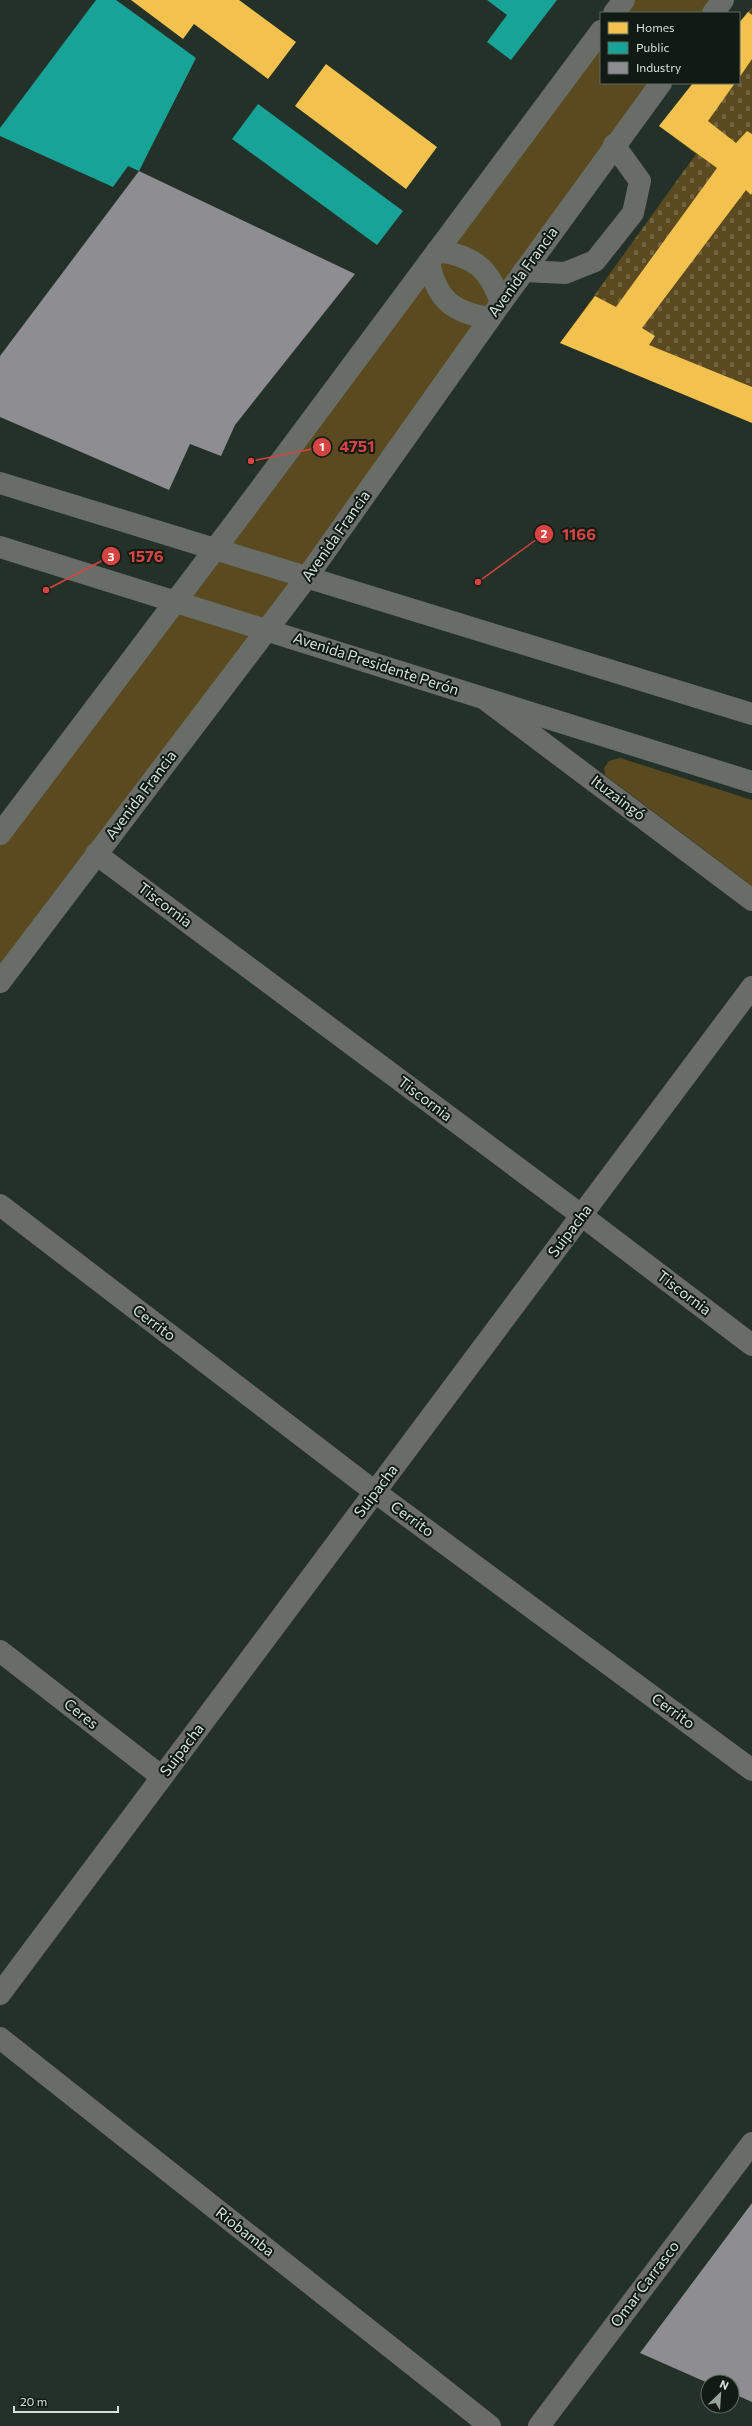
<svg xmlns="http://www.w3.org/2000/svg" width="752" height="2426" font-family="Commissioner,sans-serif">
  <style>
    .green { fill: #5b4a1f }
    .cemetery { fill: url(#cemetery-stones) }
    .homes { fill: #f2c14e }
    .public { fill: #17a398 }
    .industry { fill: #8d8d92 }
    .lines { fill: none; stroke-linecap: round; stroke-linejoin: round }
    .minor { stroke: #6a6c68; stroke-width: 22 }
    .major { stroke: #686d67; stroke-width: 22 }
    .labels { text-anchor: middle; stroke-width: 4; stroke-linejoin: round; paint-order: stroke }
    .street-label { font-size: 15px; fill: #d4e2d7; stroke: #111b14 }
    .leader { fill: none; stroke: #d64442; stroke-width: 1.5 }
    .callout-dot { fill: #d64442; stroke: #111b14; stroke-width: 1.5 }
    .mark-label { font-size: 12px; text-anchor: middle; font-weight: bold; fill: #fff }
    .callout-label { font-size: 16px; text-anchor: middle; font-weight: bold; fill: #d64442; stroke: #111b14; stroke-width: 4; stroke-linejoin: round; paint-order: stroke }
  </style>
  <defs>
    <pattern id="cemetery-stones" width="16" height="16" patternUnits="userSpaceOnUse"><rect width="16" height="16" fill="#5b4a1f"/><path d="M2 7V4a2 2 0 0 1 4 0v3zM10 15v-3a2 2 0 0 1 4 0v3z" fill="#72643f"/></pattern>
  </defs>
  <rect width="100%" height="100%" fill="#243128"/>
  <!-- green -->
  <g class="green">
    <polygon points="624,0 723,0 713,13 614,13"/>
    <polygon points="601,31 601,83 661,83 0,982 0,834"/>
    <polygon points="620,758 752,800 752,886 605,775 604,768 609,761"/>
  </g>
  <!-- cemetery -->
  <polygon class="cemetery" points="752,7 752,423 560,343 696,154 659,126 693,83 739,83 739,23"/>
  <!-- homes -->
  <g class="homes">
    <polygon points="131,0 239,0 296,42 268,79 194,24 183,39"/>
    <polygon points="748,12 752,15 752,59 739,78 739,23"/>
    <polygon points="326,64 437,147 406,189 295,106"/>
    <polygon points="693,83 735,83 708,121 736,143 747,131 752,134 752,193 751,195 746,190 642,328 655,336 649,345 752,387 752,423 560,343 595,296 616,307 717,168 659,126"/>
  </g>
  <!-- public -->
  <g class="public">
    <polygon points="96,0 116,0 196,58 139,171 128,166 113,187 0,136 0,128"/>
    <polygon points="487,0 557,0 511,60 487,42 507,15"/>
    <polygon points="258,104 403,211 377,245 232,139"/>
  </g>
  <!-- industry -->
  <g class="industry">
    <polygon points="139,171 355,274 235,425 221,456 190,444 169,490 0,417 0,356"/>
    <polygon points="752,2203 752,2402 732,2393 732,2382 708,2383 640,2353"/>
  </g>
  <g class="lines">
    <!-- minor -->
    <g class="minor">
      <polyline points="524,271 565,273 595,261 633,213 640,181 614,145"/>
      <polyline points="486,700 752,900"/>
      <polyline points="96,854 581,1215 752,1345"/>
      <polyline points="0,1205 375,1492 752,1770"/>
      <polyline points="0,1651 162,1777"/>
      <polyline points="0,1994 752,987"/>
      <polyline points="0,2038 490,2426"/>
      <polyline points="539,2426 752,2143"/>
    </g>
    <!-- major -->
    <g class="major">
      <polyline points="614,13 624,0"/>
      <polyline points="713,13 723,0"/>
      <path d="M437,251C473,255 490,269 501,303"/>
      <path d="M429,262C436,299 453,313 490,318"/>
      <polyline points="0,483 752,714"/>
      <polyline points="0,547 752,782"/>
      <polyline points="0,834 246,508 601,31"/>
      <polyline points="0,982 307,577 501,303 661,83"/>
    </g>
  </g>
  <g class="labels">
    <!-- street labels -->
    <g class="street-label">
      <text transform="translate(523 272) rotate(-54)" y="5">Avenida Francia</text>
      <text transform="translate(336 536) rotate(-55)" y="5">Avenida Francia</text>
      <text transform="translate(376 664) rotate(18)" y="5">Avenida Presidente Perón</text>
      <text transform="translate(141 795) rotate(-53)" y="5">Avenida Francia</text>
      <text transform="translate(618 798) rotate(37)" y="5">Ituzaingó</text>
      <text transform="translate(165 905) rotate(37)" y="5">Tiscornia</text>
      <text transform="translate(425 1099) rotate(37)" y="5">Tiscornia</text>
      <text transform="translate(570 1231) rotate(-53)" y="5">Suipacha</text>
      <text transform="translate(684 1293) rotate(37)" y="5">Tiscornia</text>
      <text transform="translate(154 1323) rotate(37)" y="5">Cerrito</text>
      <text transform="translate(376 1491) rotate(-53)" y="5">Suipacha</text>
      <text transform="translate(412 1519) rotate(36)" y="5">Cerrito</text>
      <text transform="translate(673 1711) rotate(36)" y="5">Cerrito</text>
      <text transform="translate(81 1714) rotate(38)" y="5">Ceres</text>
      <text transform="translate(182 1750) rotate(-53)" y="5">Suipacha</text>
      <text transform="translate(245 2232) rotate(38)" y="5">Riobamba</text>
      <text transform="translate(645 2284) rotate(-53)" y="5">Omar Carrasco</text>
    </g>
  </g>
  <!-- callouts -->
  <path class="leader" d="M251 461L322 447M478 582L544 534M46 590L111 556"/>
  <g class="callout-dot">
    <circle cx="251" cy="461" r="4"/>
    <circle cx="478" cy="582" r="4"/>
    <circle cx="46" cy="590" r="4"/>
    <circle cx="322" cy="447" r="10"/>
    <circle cx="544" cy="534" r="10"/>
    <circle cx="111" cy="556" r="10"/>
  </g>
  <g class="mark-label">
    <text x="322" y="451">1</text>
    <text x="544" y="538">2</text>
    <text x="111" y="561">3</text>
  </g>
  <g class="callout-label">
    <text x="357" y="452">4751</text>
    <text x="579" y="540">1166</text>
    <text x="146" y="562">1576</text>
  </g>
  <!-- legend -->
  <rect x="600" y="12" width="140" height="72" fill="#111b14" stroke="#5f6b62"/>
  <rect x="608" y="22" width="20" height="12" fill="#f2c14e" stroke="#5f6b62"/>
  <text x="636" y="32" font-size="12" fill="#d4e2d7">Homes</text>
  <rect x="608" y="42" width="20" height="12" fill="#17a398" stroke="#5f6b62"/>
  <text x="636" y="52" font-size="12" fill="#d4e2d7">Public</text>
  <rect x="608" y="62" width="20" height="12" fill="#8d8d92" stroke="#5f6b62"/>
  <text x="636" y="72" font-size="12" fill="#d4e2d7">Industry</text>
  <!-- north arrow -->
  <g transform="translate(720 2394) rotate(25)"><circle r="19" fill="#111b14" stroke="#5f6b62"/>
  <path d="M0-3L7 15L0 10L-7 15Z" fill="#96a49a"/>
  <text y="-6" font-size="11" font-weight="bold" text-anchor="middle" fill="#d4e2d7">N</text>
  </g>
  <!-- scale -->
  <path d="M14 2406v6h104v-6" fill="none" stroke="#d4e2d7" stroke-width="2"/>
  <text x="20" y="2406" font-size="12" fill="#d4e2d7" stroke="#111b14" stroke-width="3" paint-order="stroke">20 m</text>
</svg>
